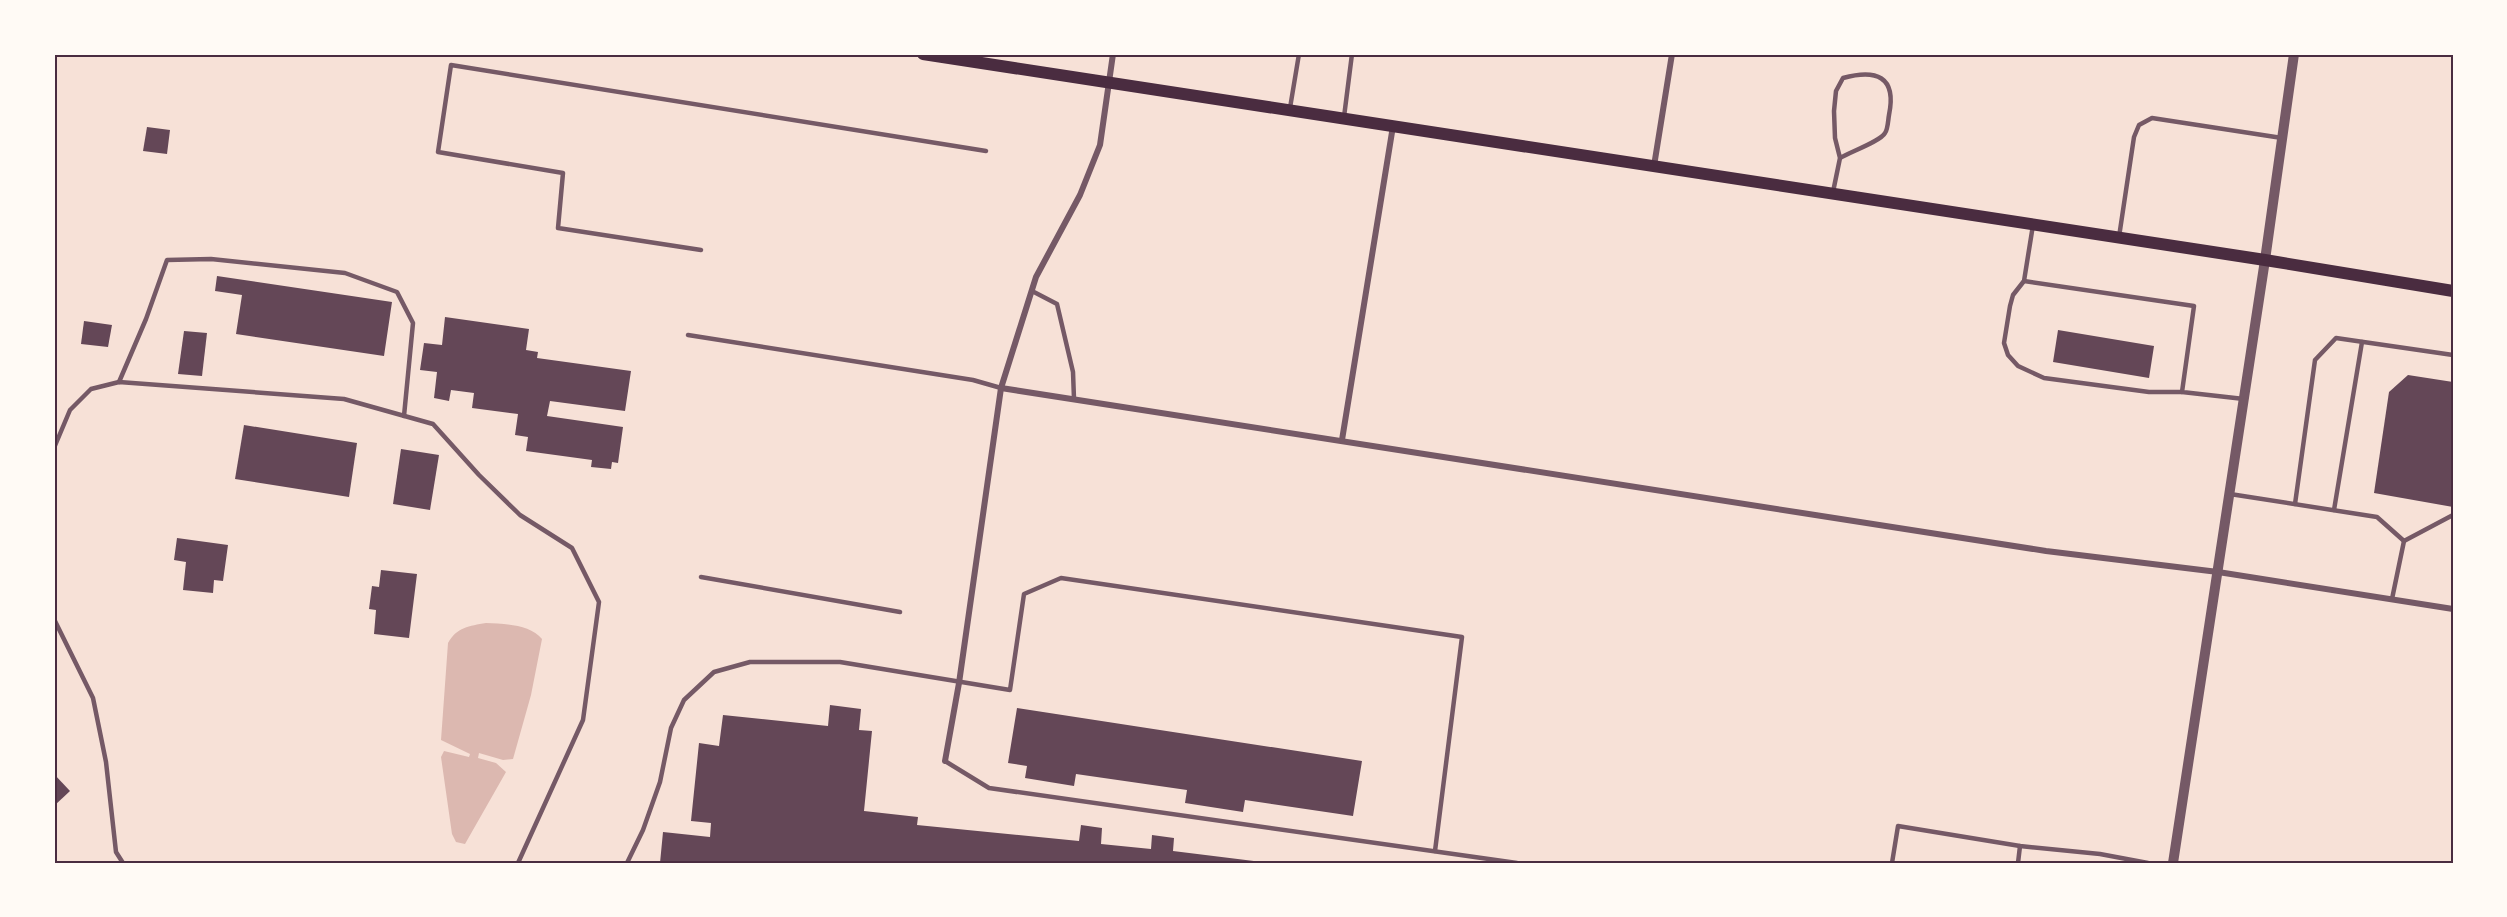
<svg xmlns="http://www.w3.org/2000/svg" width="2507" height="917" font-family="Inter,sans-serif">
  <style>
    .water { fill: #dcb8b0 }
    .building { fill: #644757 }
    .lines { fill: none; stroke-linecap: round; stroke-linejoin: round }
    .service { stroke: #755966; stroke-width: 4.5 }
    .minor { stroke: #755966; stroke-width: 6 }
    .tertiary { stroke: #755966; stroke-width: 10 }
    .secondary { stroke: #4a2c40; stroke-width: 12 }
    .neatline { fill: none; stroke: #4a2c40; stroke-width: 2 }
  </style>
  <rect width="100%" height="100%" fill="#f7e1d7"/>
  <!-- water -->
  <path class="water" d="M486,623C505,624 530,624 542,639L531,695L513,759L503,760L479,753L478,758L496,763L506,772L465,844L456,842L452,834L441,757L444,751L469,757L470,754L441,740L448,643C457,627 469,626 486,623Z"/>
  <!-- building -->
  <g class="building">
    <polygon points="147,127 170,130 167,154 143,151"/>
    <polygon points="217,276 392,302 384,356 236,334 242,295 215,291"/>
    <polygon points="445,317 529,329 526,350 538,352 537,358 631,371 625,411 550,401 547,416 623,427 618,463 612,462 611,469 591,467 592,460 526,451 528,437 515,435 518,414 472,408 474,393 451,390 449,401 434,398 437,372 420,370 424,343 442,345"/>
    <polygon points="84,321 112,325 108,347 81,344"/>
    <polygon points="2058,330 2154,346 2149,378 2053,362"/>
    <polygon points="184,331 207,333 202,376 178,374"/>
    <polygon points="2408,375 2453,382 2453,507 2374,493 2389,392"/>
    <polygon points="244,425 357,443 349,497 235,479"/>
    <polygon points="401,449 439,455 430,510 393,504"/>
    <polygon points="177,538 228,545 223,581 214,580 213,593 183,590 186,562 174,560"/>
    <polygon points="381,570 417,574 409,638 374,634 376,610 369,609 372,586 379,587"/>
    <polygon points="830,705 861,709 859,730 872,731 864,811 918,817 917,825 1079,841 1081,825 1102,828 1101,844 1151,849 1152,835 1174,838 1173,851 1270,863 660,863 663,832 710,837 711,823 691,821 699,743 719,746 723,715 828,726"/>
    <polygon points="1017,708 1362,761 1353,816 1245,800 1243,812 1185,803 1187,790 1076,774 1074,786 1025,778 1027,766 1008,763"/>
    <polygon points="54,774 70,791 54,806"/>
  </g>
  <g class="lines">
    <!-- service -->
    <g class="service">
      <polyline points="1290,108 1299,54"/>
      <polyline points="1344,117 1352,54"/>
      <path d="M1833,192L1840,158L1835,138L1834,111L1836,91L1843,78C1876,69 1897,76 1889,115C1888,120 1888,129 1885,133C1881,141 1850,152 1840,158"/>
      <polyline points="2033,225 2024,281 2013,295 2010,306 2004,343 2008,355 2018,366 2044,378 2149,392 2182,392"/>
      <polyline points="2119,237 2134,137 2139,125 2152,118 2282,138"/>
      <polyline points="701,250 558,228 563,173 438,152 451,65 986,151"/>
      <polyline points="2024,281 2194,306 2182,392 2244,399"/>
      <polyline points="1032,291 1057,304 1073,372 1074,399"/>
      <polyline points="688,335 973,380 1001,388"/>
      <polyline points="119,382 146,319 167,260 211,259 345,273 397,292 413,323 404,416"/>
      <polyline points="54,448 70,410 91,389 119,382 344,399 433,424 479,475 520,515 572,548 599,602 583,720 518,863"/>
      <polyline points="2230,494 2377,517 2404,541"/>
      <polyline points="2295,504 2315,360 2336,338 2453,355"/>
      <polyline points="2334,510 2362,342"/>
      <polyline points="2404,541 2453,515"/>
      <polyline points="701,577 900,612"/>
      <polyline points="2392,599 2404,541"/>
      <polyline points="54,619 93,698 106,762 116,852 123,863"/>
      <polyline points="945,761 989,788 1517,863"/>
      <polyline points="627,863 643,830 660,782 671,728 684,700 714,672 750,662 840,662 1010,690 1024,594 1061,578 1462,637 1435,851"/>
      <polyline points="1892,863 1898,826 2020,846 2100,854 2148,863"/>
      <polyline points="2018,863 2020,846"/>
    </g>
    <!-- minor -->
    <g class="minor">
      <polyline points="1654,166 1672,54"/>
      <polyline points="1001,388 2046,551 2218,572 2453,609"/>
      <polyline points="1342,440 1393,126"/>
      <polyline points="945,761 959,683 1001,388 1036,277 1080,195 1100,145 1113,54"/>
    </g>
    <!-- tertiary -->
    <polyline class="tertiary" points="2173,863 2265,260 2294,54"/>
    <!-- secondary -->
    <polyline class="secondary" points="923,54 2265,260 2453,291"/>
  </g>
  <!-- border -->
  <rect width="2507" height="917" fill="none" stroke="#fffaf5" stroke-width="111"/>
  <rect x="56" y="56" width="2396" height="806" class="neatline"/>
</svg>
